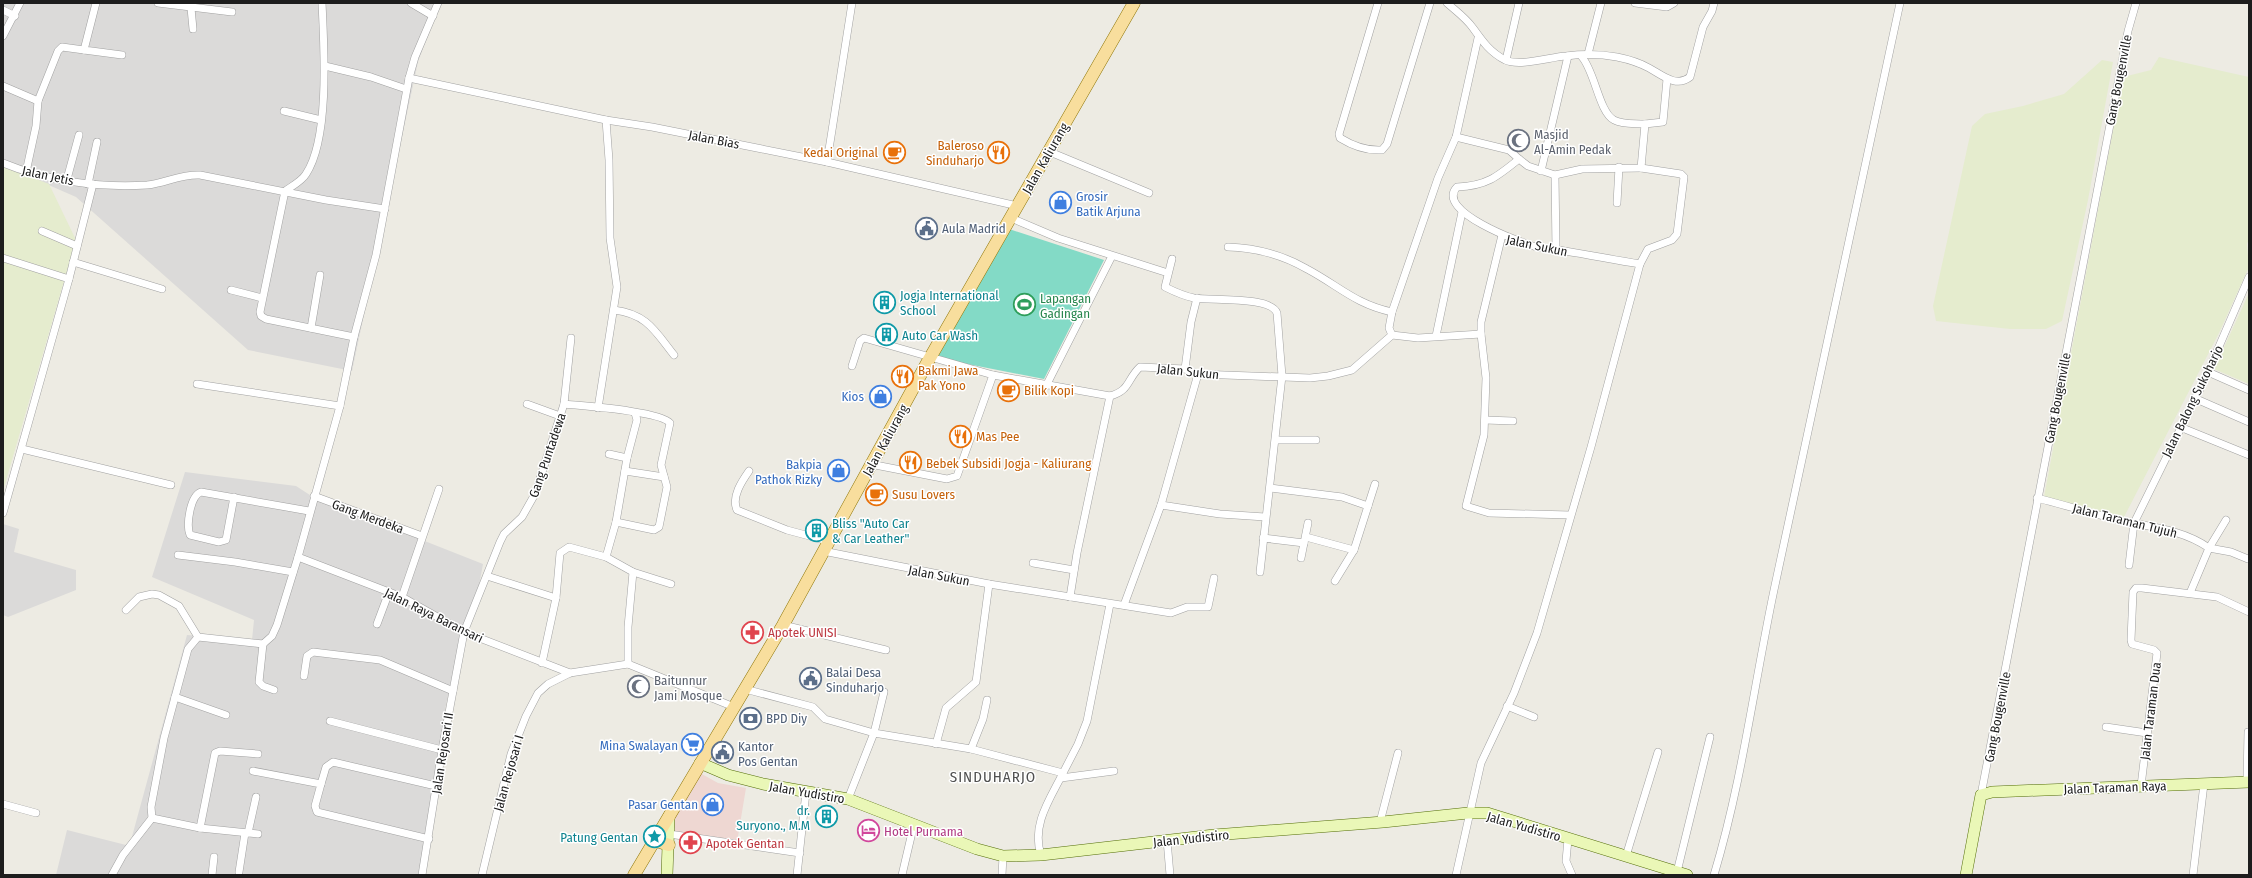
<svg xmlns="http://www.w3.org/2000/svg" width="2252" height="878" font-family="'Fira Sans Condensed',sans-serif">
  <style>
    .residential { fill: #dbdad9 }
    .commercial { fill: #eed7d2 }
    .farmland { fill: #e5ecce }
    .pitch { fill: #83dac6 }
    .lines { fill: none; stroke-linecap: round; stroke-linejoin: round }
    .street-casing { stroke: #a1a1a1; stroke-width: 8 }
    .secondary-casing { stroke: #546e09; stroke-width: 12 }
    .primary-casing { stroke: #8f7606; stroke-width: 13 }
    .street { stroke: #fff; stroke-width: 7 }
    .secondary { stroke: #eaf7b7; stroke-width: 11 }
    .primary { stroke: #f8de9d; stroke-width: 12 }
    .labels { text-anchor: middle; stroke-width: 3; stroke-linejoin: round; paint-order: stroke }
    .street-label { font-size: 13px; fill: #1d1d1d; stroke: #fff }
    .worship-label { font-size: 13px; fill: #5b616d; stroke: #fff; text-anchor: start }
    .food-label { font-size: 13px; fill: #c56008; stroke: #fff; text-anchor: start }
    .shop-label { font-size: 13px; fill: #366cbe; stroke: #fff; text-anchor: end }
    .service-label { font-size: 13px; fill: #4e5e75; stroke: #fff; text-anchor: start }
    .culture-label { font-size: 13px; fill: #0d838f; stroke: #fff; text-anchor: start }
    .leisure-label { font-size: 13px; fill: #27864d; stroke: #fff; text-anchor: start }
    .health-label { font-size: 13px; fill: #be3a42; stroke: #fff; text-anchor: start }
    .hotel-label { font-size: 13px; fill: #b23c85; stroke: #fff; text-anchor: start }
    .quarter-label { font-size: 15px; letter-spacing: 1px; fill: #505050; stroke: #fff }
  </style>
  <rect width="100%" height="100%" fill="#edebe3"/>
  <!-- residential -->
  <g class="residential">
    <polygon points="3,3 440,3 418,62 352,371 248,350 76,197 3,165"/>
    <polygon points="185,472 296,486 313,497 483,564 475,607 458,650 446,705 420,875 56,875 67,830 126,845 130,844 187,635 252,640 254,620 152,577"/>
    <polygon points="3,524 19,529 14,552 76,570 76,590 8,617 3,615"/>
  </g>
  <!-- commercial -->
  <polygon class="commercial" points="700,773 718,783 746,788 737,842 675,833 673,819"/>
  <!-- farmland -->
  <g class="farmland">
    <polygon points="2159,57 2249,77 2249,239 2247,244 2249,267 2219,333 2124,517 2044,497 2123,77 2151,70"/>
    <polygon points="2102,60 2113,62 2088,200 2062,321 2046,329 2010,329 1936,321 1933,306 1972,126 1985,114 2023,106 2064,94"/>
    <polygon points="3,166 49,184 76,240 3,491"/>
    <polygon points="2249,293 2249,384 2214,369"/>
  </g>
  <!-- pitch -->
  <polygon class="pitch" points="1009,229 1104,260 1044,379 937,358"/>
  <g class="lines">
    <defs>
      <g id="street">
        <polyline points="96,3 84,50 122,55"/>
        <polyline points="158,3 232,12"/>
        <path d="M322,3C324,46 330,138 306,174C302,181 292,186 285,191L260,312L261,316L266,319L354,337"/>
        <polyline points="411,3 433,16"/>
        <path d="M1378,3L1339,134L1340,138C1353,146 1367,151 1382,150L1387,144L1430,3"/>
        <path d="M1447,3C1456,11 1466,18 1473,28C1483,42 1490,52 1505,60C1520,67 1550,57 1566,56C1582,54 1600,54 1617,57C1627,59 1640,63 1649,68C1662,75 1676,88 1690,77L1703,27L1712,11L1714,3"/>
        <polyline points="1635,3 1667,7 1674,3"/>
        <polyline points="191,8 193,29"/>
        <polyline points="3,10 15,16"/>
        <polyline points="3,36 20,3"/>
        <polyline points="1588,54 1601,3"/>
        <path d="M1582,57C1595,72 1599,112 1614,120C1623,125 1634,123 1645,124"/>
        <polyline points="1506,60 1519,3"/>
        <polyline points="325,66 371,77 406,89"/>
        <polyline points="409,78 606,120 652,127 827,162 1018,206"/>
        <polyline points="3,86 38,101"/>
        <polyline points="284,111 321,120"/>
        <polyline points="1456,137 1509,150 1519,159"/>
        <polyline points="1050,152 1149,193"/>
        <polyline points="827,162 852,3"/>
        <path d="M3,163C46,181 100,188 147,185C166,183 180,174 200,175L326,200L385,209"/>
        <polyline points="1541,171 1568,56"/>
        <polyline points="26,172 36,126 38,101 58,51 62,47 84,50"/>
        <polyline points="1555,175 1556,250"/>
        <polyline points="67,179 79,135"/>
        <polyline points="88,184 97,142"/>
        <polyline points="1617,203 1619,167"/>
        <polyline points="1011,218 1058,238 1168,273"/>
        <polyline points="42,231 77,246"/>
        <polyline points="1502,235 1481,322 1481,334 1486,378 1484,435 1466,506 1489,513 1570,515"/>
        <path d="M1228,247C1256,248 1283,255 1307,269C1339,286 1355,304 1392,312"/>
        <polyline points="3,258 69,279"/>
        <path d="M1172,259L1165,287C1175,292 1184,296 1194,298C1211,301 1271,296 1277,313L1282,376L1260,572"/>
        <polyline points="73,262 162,289"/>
        <path d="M1640,264C1615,260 1590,255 1565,251C1556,250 1546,250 1537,247C1521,243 1434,211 1457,187C1486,186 1497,177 1519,159L1528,166L1555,175L1582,169L1641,168L1645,124L1663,122L1667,79"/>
        <polyline points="231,290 262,298"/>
        <path d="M614,310C647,314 655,331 674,355"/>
        <polyline points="311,328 320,275"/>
        <polyline points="1392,335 1389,328 1392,312 1438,178 1456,137 1478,38"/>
        <polyline points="1436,336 1462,212"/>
        <path d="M852,366L860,341L864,338L993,375L1110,396C1130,391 1127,379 1140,367L1185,369L1198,374L1310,378L1328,376L1352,370L1392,335L1418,338L1481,334"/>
        <polyline points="1185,369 1191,322 1197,298"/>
        <polyline points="2208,372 2249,390"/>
        <polyline points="197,384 340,406"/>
        <polyline points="1046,386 1112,256"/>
        <polyline points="2194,398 2249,422"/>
        <polyline points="527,404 560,416"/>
        <path d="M564,404C583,406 660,411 670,423L661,465L667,487L659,527L654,530L616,522"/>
        <polyline points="598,408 617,287 610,238 609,160 606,120"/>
        <polyline points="1485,420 1513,421"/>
        <polyline points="2180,427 2249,455"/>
        <polyline points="1276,440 1316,440"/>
        <polyline points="22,449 171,485"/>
        <polyline points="609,454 627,458"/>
        <polyline points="870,464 947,479 957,476 993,375"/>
        <polyline points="625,471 664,477"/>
        <path d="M749,471C742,481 731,497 737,510L787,530L828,541"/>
        <polyline points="1270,488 1342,497 1368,506"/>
        <polyline points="314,496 422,536"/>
        <path d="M234,497L226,540L219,542L190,535C186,525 190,496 201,492L309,511"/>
        <path d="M2037,498C2064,505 2091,513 2118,520C2149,527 2182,529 2209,548L2190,593"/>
        <polyline points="1161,505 1220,514 1265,517"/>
        <polyline points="3,513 69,279 93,184"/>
        <polyline points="2226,520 2209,548 2231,552 2248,559"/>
        <polyline points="1306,537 1354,550"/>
        <polyline points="1263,538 1304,543"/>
        <polyline points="823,551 989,584 1171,613 1187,607 1208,607 1214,578"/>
        <polyline points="178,555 235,562 293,572"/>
        <polyline points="298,557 402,597 464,632 570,673"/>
        <polyline points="606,557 633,572 628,627 628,664"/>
        <polyline points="1301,558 1308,523"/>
        <polyline points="1033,563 1074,570"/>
        <polyline points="2129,565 2134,523 2205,379 2249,277"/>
        <polyline points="633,572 671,584"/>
        <polyline points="487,576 556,598"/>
        <polyline points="1335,581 1354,550 1375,484"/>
        <polyline points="402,597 439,489"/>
        <polyline points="1070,597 1077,553 1110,396"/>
        <polyline points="1124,605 1161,505 1198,374"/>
        <polyline points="126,610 139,597 152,594 159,595 179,606 198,637"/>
        <polyline points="377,624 389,592"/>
        <polyline points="783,625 886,650"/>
        <polyline points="263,644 259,682 263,686 274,690"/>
        <polyline points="542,663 556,598 560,553 569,547 606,557 616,522 627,458 637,420 635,413"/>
        <polyline points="304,676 307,656 313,652 380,660 453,691"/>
        <polyline points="745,689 813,707 825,719 874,733 848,799"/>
        <path d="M884,692L874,733L971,749L1063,773C1050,799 1031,825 1041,855"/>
        <polyline points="175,697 226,715"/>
        <polyline points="1507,706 1534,717"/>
        <polyline points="330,721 442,750"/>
        <polyline points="2106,727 2147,733"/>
        <polyline points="936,744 946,708 976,682 989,584"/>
        <polyline points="971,749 983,719 987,700"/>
        <polyline points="253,771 321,784 315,806 317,812 429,839"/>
        <polyline points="1063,773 1078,744 1087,721 1110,604"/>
        <polyline points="1061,778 1114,771"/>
        <polyline points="2247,782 2248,732"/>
        <polyline points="321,784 326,767 333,762 436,786"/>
        <polyline points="2141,786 2157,653 2154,650 2132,644 2131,640 2133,592 2136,588 2142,588 2217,597 2249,612"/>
        <polyline points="1981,795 2128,31 2136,3"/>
        <polyline points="3,804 36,813"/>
        <polyline points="152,818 200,828 258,834"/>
        <polyline points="1380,822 1398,753"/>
        <polyline points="200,828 215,753 220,751 258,754"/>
        <polyline points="248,833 256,797"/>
        <polyline points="669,834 800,853"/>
        <polyline points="1568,839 1566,861 1572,875"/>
        <polyline points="1167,840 1170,875"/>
        <polyline points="1626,856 1658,752"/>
        <polyline points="239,872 245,833"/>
        <polyline points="1677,872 1710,737"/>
        <polyline points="112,875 123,855 152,818 151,807 164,738 188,649 198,637 263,644 272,636 277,625 298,557 340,406 354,337 376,255 409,78 415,57 438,3"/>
        <polyline points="212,875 214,857"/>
        <polyline points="422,875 442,750 464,632 500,542 504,534 522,517 535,494 564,404 571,338"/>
        <polyline points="482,875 511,754 526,716 538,693 548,684 570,673 628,664 734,707"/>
        <polyline points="797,875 806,792"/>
        <polyline points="902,875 914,824"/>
        <polyline points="1002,875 1003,856"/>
        <polyline points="1456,875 1481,763 1514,693 1537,633 1591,447 1640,264 1648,249 1672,240 1677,234 1684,177 1681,174 1641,168"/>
        <path d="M1714,875C1742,782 1754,685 1774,590C1817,395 1858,199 1900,3"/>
        <polyline points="2193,875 2204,784"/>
      </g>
      <g id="secondary">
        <polyline points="700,763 728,775 763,784 848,799 977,849 1003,856 1041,855 1214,835 1383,822 1468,813 1487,813 1687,875"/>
        <polyline points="667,875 669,816"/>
        <polyline points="1966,875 1981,795 1992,792 2249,782"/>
      </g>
      <g id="primary">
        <polyline points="654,840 669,845"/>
        <polyline points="634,875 783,625 927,363 1134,3"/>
      </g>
    </defs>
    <!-- street casing -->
    <use href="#street" class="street-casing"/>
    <!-- secondary casing -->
    <use href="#secondary" class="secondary-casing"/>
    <!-- primary casing -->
    <use href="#primary" class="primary-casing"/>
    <!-- street -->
    <use href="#street" class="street"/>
    <!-- secondary -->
    <use href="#secondary" class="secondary"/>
    <!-- primary -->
    <use href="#primary" class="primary"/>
  </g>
  <!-- icons -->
  <defs>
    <symbol id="mosque-ring" viewBox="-11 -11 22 22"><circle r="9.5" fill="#fff" stroke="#6b7280" stroke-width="1.5"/><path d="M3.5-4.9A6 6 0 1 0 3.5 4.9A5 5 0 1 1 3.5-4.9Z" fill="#6b7280"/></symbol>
    <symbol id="cafe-ring" viewBox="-11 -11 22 22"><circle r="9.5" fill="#fff" stroke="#e8710a" stroke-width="1.5"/><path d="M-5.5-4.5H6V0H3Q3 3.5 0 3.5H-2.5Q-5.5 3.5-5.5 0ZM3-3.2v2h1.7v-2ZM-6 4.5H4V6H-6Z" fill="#e8710a"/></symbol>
    <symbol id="restaurant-ring" viewBox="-11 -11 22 22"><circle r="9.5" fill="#fff" stroke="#e8710a" stroke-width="1.5"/><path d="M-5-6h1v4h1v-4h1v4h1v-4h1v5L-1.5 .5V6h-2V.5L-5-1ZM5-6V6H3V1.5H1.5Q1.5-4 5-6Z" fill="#e8710a"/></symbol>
    <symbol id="shop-ring" viewBox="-11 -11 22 22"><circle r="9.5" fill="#fff" stroke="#3f7fe0" stroke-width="1.5"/><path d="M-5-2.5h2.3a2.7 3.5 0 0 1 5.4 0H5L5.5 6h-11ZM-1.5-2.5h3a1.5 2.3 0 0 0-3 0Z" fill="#3f7fe0"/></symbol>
    <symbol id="civic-ring" viewBox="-11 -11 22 22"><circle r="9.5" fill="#fff" stroke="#5c6f8a" stroke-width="1.5"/><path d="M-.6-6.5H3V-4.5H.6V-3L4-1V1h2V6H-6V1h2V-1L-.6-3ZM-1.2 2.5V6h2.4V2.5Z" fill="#5c6f8a"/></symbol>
    <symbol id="building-ring" viewBox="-11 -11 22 22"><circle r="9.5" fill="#fff" stroke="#0f9aa8" stroke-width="1.5"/><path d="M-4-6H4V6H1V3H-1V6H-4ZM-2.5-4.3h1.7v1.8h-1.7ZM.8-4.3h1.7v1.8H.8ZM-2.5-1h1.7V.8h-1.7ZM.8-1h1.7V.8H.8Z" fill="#0f9aa8"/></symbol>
    <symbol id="stadium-ring" viewBox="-11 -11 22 22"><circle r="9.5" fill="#fff" stroke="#2e9e5b" stroke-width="1.5"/><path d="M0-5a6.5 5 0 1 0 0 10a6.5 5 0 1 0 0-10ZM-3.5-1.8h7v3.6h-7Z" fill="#2e9e5b"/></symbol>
    <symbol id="pharmacy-ring" viewBox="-11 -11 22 22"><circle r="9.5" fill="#fff" stroke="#e0444e" stroke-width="1.5"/><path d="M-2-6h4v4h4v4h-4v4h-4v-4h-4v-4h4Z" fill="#e0444e"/></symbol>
    <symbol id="bank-ring" viewBox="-11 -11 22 22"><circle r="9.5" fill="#fff" stroke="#5c6f8a" stroke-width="1.5"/><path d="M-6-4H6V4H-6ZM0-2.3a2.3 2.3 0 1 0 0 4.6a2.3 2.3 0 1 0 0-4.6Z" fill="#5c6f8a"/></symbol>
    <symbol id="supermarket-ring" viewBox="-11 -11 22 22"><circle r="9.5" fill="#fff" stroke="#3f7fe0" stroke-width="1.5"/><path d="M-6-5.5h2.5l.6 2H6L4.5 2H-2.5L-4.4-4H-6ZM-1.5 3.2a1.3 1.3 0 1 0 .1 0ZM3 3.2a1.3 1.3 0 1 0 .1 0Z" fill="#3f7fe0"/></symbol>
    <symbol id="hotel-ring" viewBox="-11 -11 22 22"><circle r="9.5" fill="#fff" stroke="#d1479c" stroke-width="1.5"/><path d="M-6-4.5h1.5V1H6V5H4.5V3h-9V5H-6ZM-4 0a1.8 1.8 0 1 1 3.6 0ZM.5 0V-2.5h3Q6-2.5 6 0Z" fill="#d1479c"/></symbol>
    <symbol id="sight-ring" viewBox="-11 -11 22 22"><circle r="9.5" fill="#fff" stroke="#0f9aa8" stroke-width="1.5"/><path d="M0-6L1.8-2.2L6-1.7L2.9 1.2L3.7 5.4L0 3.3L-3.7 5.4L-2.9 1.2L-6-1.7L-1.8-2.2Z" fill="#0f9aa8"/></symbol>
  </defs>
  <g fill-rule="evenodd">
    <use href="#mosque-ring" x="1506" y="128" width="25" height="25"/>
    <use href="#cafe-ring" x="882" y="140" width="25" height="25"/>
    <use href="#restaurant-ring" x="986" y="140" width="25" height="25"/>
    <use href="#shop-ring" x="1048" y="190" width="25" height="25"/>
    <use href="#civic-ring" x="914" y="216" width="25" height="25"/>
    <use href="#building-ring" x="872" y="290" width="25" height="25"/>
    <use href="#stadium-ring" x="1012" y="292" width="25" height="25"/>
    <use href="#building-ring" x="874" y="322" width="25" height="25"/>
    <use href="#restaurant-ring" x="890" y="364" width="25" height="25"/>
    <use href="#cafe-ring" x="996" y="378" width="25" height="25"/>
    <use href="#shop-ring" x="868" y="384" width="25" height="25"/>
    <use href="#restaurant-ring" x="948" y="424" width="25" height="25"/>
    <use href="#restaurant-ring" x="898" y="450" width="25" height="25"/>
    <use href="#shop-ring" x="826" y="458" width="25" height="25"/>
    <use href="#cafe-ring" x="864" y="482" width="25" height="25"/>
    <use href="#building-ring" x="804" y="518" width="25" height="25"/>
    <use href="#pharmacy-ring" x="740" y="620" width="25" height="25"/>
    <use href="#civic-ring" x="798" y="666" width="25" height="25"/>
    <use href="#mosque-ring" x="626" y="674" width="25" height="25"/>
    <use href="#bank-ring" x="738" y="706" width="25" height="25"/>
    <use href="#supermarket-ring" x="680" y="732" width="25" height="25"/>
    <use href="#civic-ring" x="710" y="740" width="25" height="25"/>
    <use href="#shop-ring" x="700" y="792" width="25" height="25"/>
    <use href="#building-ring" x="814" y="804" width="25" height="25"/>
    <use href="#hotel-ring" x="856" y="818" width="25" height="25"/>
    <use href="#sight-ring" x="642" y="824" width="25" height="25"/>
    <use href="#pharmacy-ring" x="678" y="830" width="25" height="25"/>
  </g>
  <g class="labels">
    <!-- street labels -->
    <g class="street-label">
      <text transform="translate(2118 80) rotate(-79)" y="5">Gang Bougenville</text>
      <text transform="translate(714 139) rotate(11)" y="5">Jalan Bias</text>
      <text transform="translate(1045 158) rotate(-60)" y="5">Jalan Kaliurang</text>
      <text transform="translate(48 175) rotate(12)" y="5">Jalan Jetis</text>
      <text transform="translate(1537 245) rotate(12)" y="5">Jalan Sukun</text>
      <text transform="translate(1188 371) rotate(6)" y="5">Jalan Sukun</text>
      <text transform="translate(2057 398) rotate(-79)" y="5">Gang Bougenville</text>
      <text transform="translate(2192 401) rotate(-64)" y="5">Jalan Balong Sukoharjo</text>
      <text transform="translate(885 440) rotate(-61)" y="5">Jalan Kaliurang</text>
      <text transform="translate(547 455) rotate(-71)" y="5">Gang Puntadewa</text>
      <text transform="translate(368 516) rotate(20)" y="5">Gang Merdeka</text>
      <text transform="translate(2125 520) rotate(14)" y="5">Jalan Taraman Tujuh</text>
      <text transform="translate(939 575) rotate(11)" y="5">Jalan Sukun</text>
      <text transform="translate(434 615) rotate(26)" y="5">Jalan Raya Baransari</text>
      <text transform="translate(2150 711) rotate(-83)" y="5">Jalan Taraman Dua</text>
      <text transform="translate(1997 717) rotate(-79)" y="5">Gang Bougenville</text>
      <text transform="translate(442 753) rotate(-81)" y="5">Jalan Rejosari II</text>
      <text transform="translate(508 773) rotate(-74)" y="5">Jalan Rejosari I</text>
      <text transform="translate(2115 787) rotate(-2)" y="5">Jalan Taraman Raya</text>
      <text transform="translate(807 792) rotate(10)" y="5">Jalan Yudistiro</text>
      <text transform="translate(1524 826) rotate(16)" y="5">Jalan Yudistiro</text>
      <text transform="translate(1191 838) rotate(-6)" y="5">Jalan Yudistiro</text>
    </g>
    <!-- worship labels -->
    <g class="worship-label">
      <text x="1534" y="139">Masjid<tspan x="1534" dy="15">Al-Amin Pedak</tspan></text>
      <text x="654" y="685">Baitunnur<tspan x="654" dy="15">Jami Mosque</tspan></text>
    </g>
    <!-- food labels -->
    <g class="food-label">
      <text x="984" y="150" text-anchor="end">Baleroso<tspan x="984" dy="15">Sinduharjo</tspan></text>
      <text x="878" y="157" text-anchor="end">Kedai Original</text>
      <text x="918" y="375">Bakmi Jawa<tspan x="918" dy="15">Pak Yono</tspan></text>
      <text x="1024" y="395">Bilik Kopi</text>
      <text x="976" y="441">Mas Pee</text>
      <text x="926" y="468">Bebek Subsidi Jogja - Kaliurang</text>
      <text x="892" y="499">Susu Lovers</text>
    </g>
    <!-- shop labels -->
    <g class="shop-label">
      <text x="1076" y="201" text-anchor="start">Grosir<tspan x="1076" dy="15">Batik Arjuna</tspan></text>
      <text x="864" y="401">Kios</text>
      <text x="822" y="469">Bakpia<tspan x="822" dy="15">Pathok Rizky</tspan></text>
      <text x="678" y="750">Mina Swalayan</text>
      <text x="698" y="809">Pasar Gentan</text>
    </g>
    <!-- service labels -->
    <g class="service-label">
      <text x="942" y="233">Aula Madrid</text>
      <text x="826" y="677">Balai Desa<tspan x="826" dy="15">Sinduharjo</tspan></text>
      <text x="766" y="723">BPD Diy</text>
      <text x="738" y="751">Kantor<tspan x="738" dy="15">Pos Gentan</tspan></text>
    </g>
    <!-- culture labels -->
    <g class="culture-label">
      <text x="900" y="300">Jogja International<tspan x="900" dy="15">School</tspan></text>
      <text x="902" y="340">Auto Car Wash</text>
      <text x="832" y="528">Bliss "Auto Car<tspan x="832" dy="15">&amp; Car Leather"</tspan></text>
      <text x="810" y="815" text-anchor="end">dr.<tspan x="810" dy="15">Suryono., M.M</tspan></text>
      <text x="638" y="842" text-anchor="end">Patung Gentan</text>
    </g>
    <!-- leisure labels -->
    <g class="leisure-label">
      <text x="1040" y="303">Lapangan<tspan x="1040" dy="15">Gadingan</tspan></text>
    </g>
    <!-- health labels -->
    <g class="health-label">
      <text x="768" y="637">Apotek UNISI</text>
      <text x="706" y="848">Apotek Gentan</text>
    </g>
    <!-- hotel labels -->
    <g class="hotel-label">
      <text x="884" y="836">Hotel Purnama</text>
    </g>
    <!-- quarter labels -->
    <g class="quarter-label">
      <text x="993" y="782">SINDUHARJO</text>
    </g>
  </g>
  <!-- border -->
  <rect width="2252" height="878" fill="none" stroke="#1d1d1d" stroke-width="8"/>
</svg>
